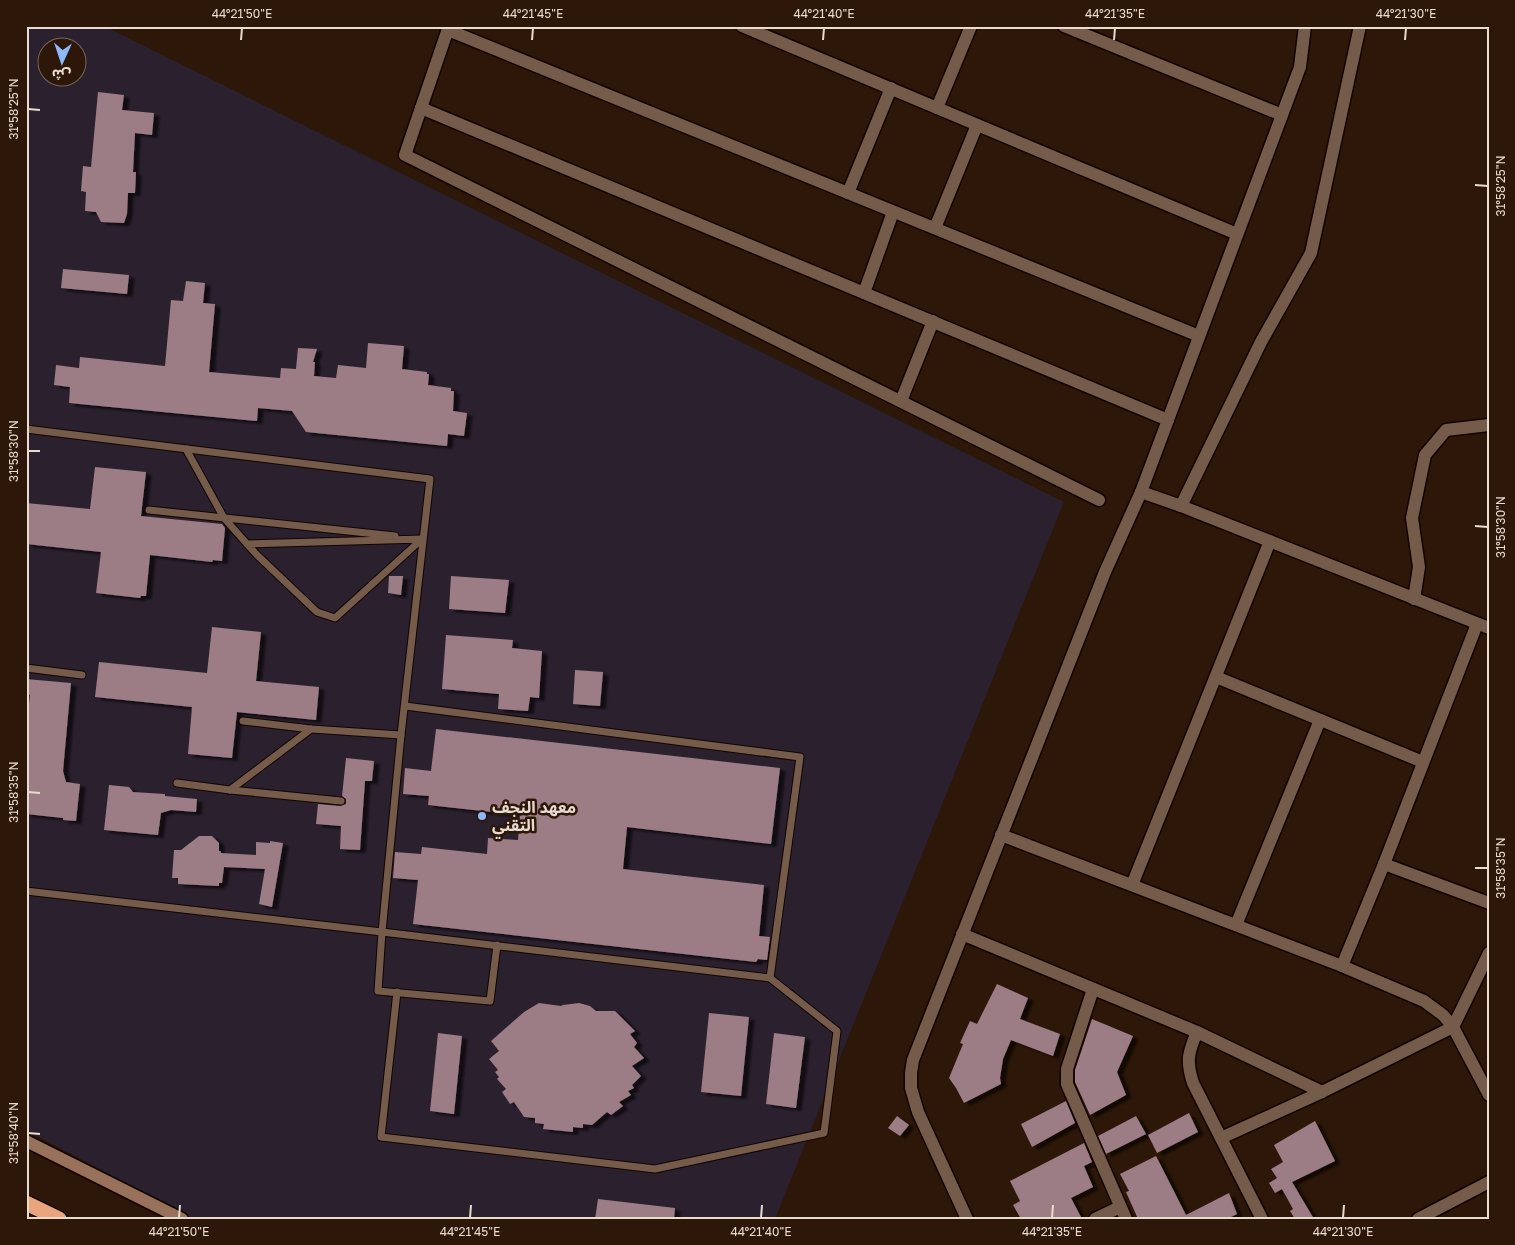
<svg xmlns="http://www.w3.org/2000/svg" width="1515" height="1245" font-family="'Golos Text','Noto Sans Arabic',sans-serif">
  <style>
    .education { fill: #2a202e; fill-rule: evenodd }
    .building { fill: #9c7b85; filter: url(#shadow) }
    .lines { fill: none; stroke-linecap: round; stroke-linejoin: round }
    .lane-casing { stroke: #130300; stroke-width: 9 }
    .street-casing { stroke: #130300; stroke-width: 15 }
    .secondary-casing { stroke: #130300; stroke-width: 15 }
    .highway-casing { stroke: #130300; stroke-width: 18 }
    .lane { stroke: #755b4a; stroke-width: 7 }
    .street { stroke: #755b4a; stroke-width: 12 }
    .secondary { stroke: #98715a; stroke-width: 12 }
    .highway { stroke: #eaa47e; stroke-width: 15 }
    .ticks { fill: none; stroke: #eadbd1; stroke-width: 2 }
    .poi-dot { fill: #8cb9fc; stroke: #2c1708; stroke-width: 2 }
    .labels { text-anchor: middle; stroke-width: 5; stroke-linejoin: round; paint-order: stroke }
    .poi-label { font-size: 16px; font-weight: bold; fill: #eadbd1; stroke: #2c1708; text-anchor: start }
    .neatline { fill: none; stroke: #eadbd1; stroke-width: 2 }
    .ticks-label { font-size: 12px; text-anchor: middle; fill: #eadbd1 }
  </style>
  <defs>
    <filter id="shadow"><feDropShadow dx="5.5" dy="3" stdDeviation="1" flood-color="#0009"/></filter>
  </defs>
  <rect width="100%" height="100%" fill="#2c1708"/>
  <!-- education -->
  <path class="education" d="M26,26H104L1064,502L775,1219H192L26,1130ZM48,48H78V78H48Z"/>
  <!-- building -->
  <g class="building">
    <polygon points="98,92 124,95 122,110 154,113 152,135 135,133 133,172 136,172 135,193 128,193 127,214 124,223 101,222 96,212 85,211 86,192 81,191 83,166 91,167"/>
    <polygon points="63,269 129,275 127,294 61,288"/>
    <polygon points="186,281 205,283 203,303 215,304 209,372 280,378 281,368 296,369 298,348 317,349 313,362 315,362 314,376 336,378 338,365 366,368 368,343 404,346 402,369 427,372 427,374 429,374 428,385 451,388 451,391 454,391 453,411 467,413 464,436 448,434 447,446 306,432 292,411 258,408 257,421 69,403 70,387 54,385 56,365 79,368 80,357 165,366 171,300 183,301"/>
    <polygon points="95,467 146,472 141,516 222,524 225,528 222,561 213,560 212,562 150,555 146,596 141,596 140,598 96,593 101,552 26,544 26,503 90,509"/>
    <polygon points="389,576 403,576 401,595 388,593"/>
    <polygon points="451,576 509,580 505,613 449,609"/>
    <polygon points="212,627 261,632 256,681 319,687 316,720 237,712 232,758 188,754 192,707 95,697 99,662 207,673"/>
    <polygon points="446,635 513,640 512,648 542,651 539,698 530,697 528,711 498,709 499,694 442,689"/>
    <polygon points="575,670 603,672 600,706 573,704"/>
    <polygon points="26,679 71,683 63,771 66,782 80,784 76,821 63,820 63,818 26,814 26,729 30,695 26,694"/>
    <polygon points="436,729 780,768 771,844 627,827 623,869 764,885 759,936 770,937 767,960 758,959 756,962 413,924 418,880 393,878 395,852 421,854 422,847 487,854 488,838 518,840 520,815 428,805 429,796 403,794 405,768 431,771"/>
    <polygon points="346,758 374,761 372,781 365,781 360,850 340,849 341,826 316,824 318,804 340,806 346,804 346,799 342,796"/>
    <polygon points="109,785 129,787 133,792 165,794 165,796 197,799 196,812 171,810 161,813 158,835 104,830"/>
    <polygon points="199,836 212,836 219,843 219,851 221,851 221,853 256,855 256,842 270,843 270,841 283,843 272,907 259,904 265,869 224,867 222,883 219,883 219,886 178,884 178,878 172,878 174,850 181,850"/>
    <polygon points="997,984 1028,998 1020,1019 1060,1034 1053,1056 1011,1040 1003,1059 1000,1078 1001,1084 964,1103 956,1088 949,1078 963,1044 960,1043 970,1021 977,1024"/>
    <polygon points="539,1003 561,1006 563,1005 579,1003 590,1006 596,1011 615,1011 635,1031 630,1034 637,1043 634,1047 644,1058 632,1066 641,1076 632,1085 634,1088 628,1091 631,1095 619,1102 623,1106 611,1115 607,1112 592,1125 583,1124 583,1128 573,1127 573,1132 543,1129 544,1124 535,1123 535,1118 524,1117 514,1102 510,1104 502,1092 506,1089 497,1079 499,1077 495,1072 498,1070 489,1059 499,1051 491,1041 524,1012"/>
    <polygon points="709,1013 749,1017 741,1096 701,1092"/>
    <polygon points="1092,1019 1133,1036 1117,1072 1126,1095 1090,1115 1075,1082 1075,1070"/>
    <polygon points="438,1033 462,1036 454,1114 430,1111"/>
    <polygon points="774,1033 805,1037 796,1108 766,1104"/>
    <polygon points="1066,1101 1075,1123 1032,1147 1021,1124"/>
    <polygon points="1189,1113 1198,1132 1157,1153 1148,1135"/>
    <polygon points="897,1116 909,1125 900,1136 888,1128"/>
    <polygon points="1136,1116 1146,1134 1106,1154 1098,1136"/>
    <polygon points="1315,1121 1335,1161 1292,1182 1314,1219 1295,1219 1290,1211 1293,1209 1282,1189 1275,1193 1269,1183 1277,1178 1271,1169 1283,1162 1274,1145"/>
    <polygon points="1084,1143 1092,1162 1084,1166 1093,1187 1071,1198 1082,1219 1021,1219 1013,1205 1020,1201 1010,1181"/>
    <polygon points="1156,1156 1186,1215 1229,1193 1237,1214 1227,1219 1138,1219 1126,1192 1129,1191 1120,1174"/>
    <polygon points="598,1199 675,1208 674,1219 595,1219"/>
  </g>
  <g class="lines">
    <defs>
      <g id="lane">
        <polyline points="26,429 430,479 401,735 382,932 26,891"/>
        <polyline points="186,449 224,518 256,554 317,612 335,618 422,539 247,544"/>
        <polyline points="149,510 395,536"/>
        <polyline points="26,668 82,675"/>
        <polyline points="405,706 800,757 770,978 382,932 378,991 490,1001 497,945"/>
        <polyline points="243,721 311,729 401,735"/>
        <polyline points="177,783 230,790 341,801"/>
        <polyline points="230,790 311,729"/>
        <polyline points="397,992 381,1137 655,1169 824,1133 837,1031 770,978"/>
      </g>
      <g id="street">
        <polyline points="449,26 405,155 1099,500"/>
        <polyline points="742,26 1237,234"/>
        <polyline points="1064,26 1282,115"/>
        <polyline points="448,30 1199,336"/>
        <polyline points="421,108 1168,420"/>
        <polyline points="937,108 971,26"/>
        <polyline points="848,193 891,88"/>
        <polyline points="935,228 977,125"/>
        <polyline points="864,293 893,212"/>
        <polyline points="901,401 933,321"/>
        <polyline points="1141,492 1181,506 1489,628"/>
        <polyline points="1181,506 1261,342 1311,253 1360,26"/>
        <polyline points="1414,599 1419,567 1412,518 1425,455 1446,430 1489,425"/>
        <polyline points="1216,677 1423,762"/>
        <polyline points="1001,835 1342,966 1384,864 1489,903"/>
        <polyline points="1384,864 1477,624"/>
        <polyline points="1132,885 1270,541"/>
        <polyline points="1236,925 1320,720"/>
        <path d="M962,934L1197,1032C1188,1053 1186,1061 1193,1083L1262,1219"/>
        <polyline points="1342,966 1424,1001 1443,1015 1453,1027 1489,953"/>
        <polyline points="1093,989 1067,1069 1067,1084 1126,1219"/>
        <polyline points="1197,1032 1322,1092 1453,1027 1489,1095"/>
        <polyline points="1221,1138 1322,1092"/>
        <polyline points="967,1219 918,1112 911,1088 911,1073 913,1060 1105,572 1141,492 1300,67 1305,26"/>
        <polyline points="1095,1219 1120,1207"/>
        <polyline points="1418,1219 1489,1182"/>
      </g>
      <polyline id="secondary" points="26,1141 182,1219"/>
      <polyline id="highway" points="26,1203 59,1219"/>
    </defs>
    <!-- lane casing -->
    <use href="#lane" class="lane-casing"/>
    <!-- street casing -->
    <use href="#street" class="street-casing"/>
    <!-- secondary casing -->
    <use href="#secondary" class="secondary-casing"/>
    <!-- highway casing -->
    <use href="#highway" class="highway-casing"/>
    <!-- lane -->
    <use href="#lane" class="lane"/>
    <!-- street -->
    <use href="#street" class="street"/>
    <!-- secondary -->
    <use href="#secondary" class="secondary"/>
    <!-- highway -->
    <use href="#highway" class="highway"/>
  </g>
  <!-- ticks -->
  <path class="ticks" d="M241,40L242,28M532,40L533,28M823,40L824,28M1114,40L1115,28M1405,40L1406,28M28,109L40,110M1475,185L1488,186M28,451H40M1475,526L1488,527M28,792L40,793M1475,868H1488M28,1133L40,1134M179,1218L180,1205M470,1218L471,1205M761,1218L762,1205M1052,1218L1053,1205M1343,1218L1344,1205"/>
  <!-- markers -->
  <circle class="poi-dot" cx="482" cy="816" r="5"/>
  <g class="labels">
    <!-- poi labels -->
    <g class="poi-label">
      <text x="492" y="813">معهد النجف<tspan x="492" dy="18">التقني</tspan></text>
    </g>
  </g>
  <!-- border -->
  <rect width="1515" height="1245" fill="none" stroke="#2c1708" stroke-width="55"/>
  <!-- north arrow -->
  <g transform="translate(62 62) rotate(183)"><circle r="24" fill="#2c1708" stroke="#786558"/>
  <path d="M0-4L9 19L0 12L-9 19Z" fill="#8cb9fc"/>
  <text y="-8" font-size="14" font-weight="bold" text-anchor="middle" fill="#eadbd1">ش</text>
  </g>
  <rect x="28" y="28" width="1460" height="1190" class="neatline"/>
  <g class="ticks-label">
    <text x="242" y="18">44°21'50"E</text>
    <text x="533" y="18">44°21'45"E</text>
    <text x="824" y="18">44°21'40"E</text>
    <text x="1115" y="18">44°21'35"E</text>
    <text x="1406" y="18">44°21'30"E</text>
    <text transform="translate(14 109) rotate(-90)" y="4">31°58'25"N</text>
    <text transform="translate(1501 186) rotate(-90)" y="4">31°58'25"N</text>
    <text transform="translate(14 451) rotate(-90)" y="4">31°58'30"N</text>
    <text transform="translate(1501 527) rotate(-90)" y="4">31°58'30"N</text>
    <text transform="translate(14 792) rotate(-90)" y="4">31°58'35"N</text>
    <text transform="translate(1501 868) rotate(-90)" y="4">31°58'35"N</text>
    <text transform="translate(14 1133) rotate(-90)" y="4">31°58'40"N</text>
    <text x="179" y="1236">44°21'50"E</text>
    <text x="470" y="1236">44°21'45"E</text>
    <text x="761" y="1236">44°21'40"E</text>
    <text x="1052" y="1236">44°21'35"E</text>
    <text x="1343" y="1236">44°21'30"E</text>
  </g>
</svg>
